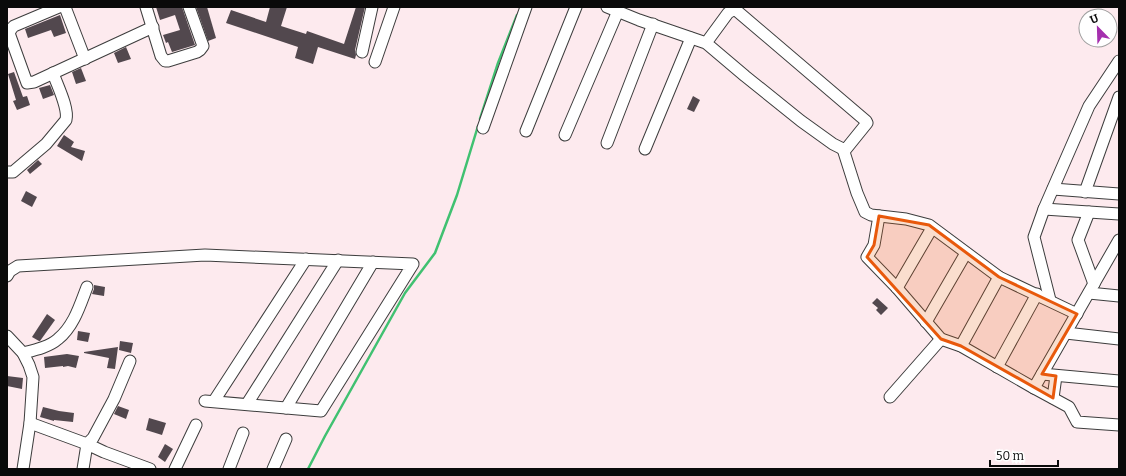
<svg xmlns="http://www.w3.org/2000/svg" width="1126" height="476" font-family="Bitter,serif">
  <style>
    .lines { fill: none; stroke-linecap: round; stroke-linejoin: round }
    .stream { stroke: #40c171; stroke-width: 2.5 }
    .building { fill: #52484e }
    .minor-casing { stroke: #3d3d3d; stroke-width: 13 }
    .minor { stroke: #fff; stroke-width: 11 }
    .marked { fill: #e8590c; fill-opacity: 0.2; stroke: #e8590c; stroke-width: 3; stroke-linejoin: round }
  </style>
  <rect width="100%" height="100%" fill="#fdeaee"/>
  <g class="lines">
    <!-- stream -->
    <g class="stream">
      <polyline points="480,119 498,63 517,15"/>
      <polyline points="308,469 325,436 405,293 435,253 457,195 478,126"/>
    </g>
  </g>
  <!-- building -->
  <g class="building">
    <polygon points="156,7 182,7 195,45 172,52 168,42 166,43 163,35 180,30 175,15 160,20"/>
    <polygon points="196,7 207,7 216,38 208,41"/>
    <polygon points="270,7 287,7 281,26 306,34 307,31 344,44 356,7 365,7 355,50 356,55 355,59 318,47 313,64 295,58 298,47 226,23 231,10 266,22"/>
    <polygon points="60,15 66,33 54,37 51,30 28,38 25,29"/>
    <polygon points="126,47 131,59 118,63 114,53"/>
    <polygon points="81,68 86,81 76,84 72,72"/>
    <polygon points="14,72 23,97 27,96 30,105 17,110 13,101 16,100 8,74"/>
    <polygon points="50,85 54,95 43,99 39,88"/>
    <polygon points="693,96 700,100 694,112 687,109"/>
    <polygon points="64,135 74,142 71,147 85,151 82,161 57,146"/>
    <polygon points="38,160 42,164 30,174 27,170"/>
    <polygon points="26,191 37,197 32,207 21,201"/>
    <polygon points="94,285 105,287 104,296 92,294 94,289"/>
    <polygon points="877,298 888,308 881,315 876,310 878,308 872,303"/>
    <polygon points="47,314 55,320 40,341 39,341 32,337"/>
    <polygon points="78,331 90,333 88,342 77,340"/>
    <polygon points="120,341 133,343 131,353 119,350"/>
    <polygon points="118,347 115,369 107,368 109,358 84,353 84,352"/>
    <polygon points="67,354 79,356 76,368 68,366 63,367 63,366 45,368 44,357"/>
    <polygon points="7,376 23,378 22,389 7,386"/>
    <polygon points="118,406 129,410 126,419 114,414"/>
    <polygon points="43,407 59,411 74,413 73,422 54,420 54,421 40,417"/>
    <polygon points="149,418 166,423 162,435 146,430"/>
    <polygon points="165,444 173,449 165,462 158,457"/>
  </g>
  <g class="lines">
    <defs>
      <g id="minor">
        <polyline points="59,7 14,26 12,28 9,33 27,83 34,82 153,27"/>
        <polyline points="65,7 85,59"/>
        <polyline points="146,7 161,56 165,61 168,61 197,52 200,50 203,46 189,7"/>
        <polyline points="607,7 639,20 706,43 745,76 801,121 833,144 845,150 846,149 867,123 866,121 737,11 733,10 728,13 706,43"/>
        <polyline points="362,52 372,7"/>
        <polyline points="375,62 394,7"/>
        <polyline points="483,128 526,7"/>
        <polyline points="526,131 576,7"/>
        <polyline points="565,135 618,11"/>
        <polyline points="607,143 653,24"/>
        <polyline points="645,149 691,38"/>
        <polyline points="843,149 857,193 865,212 871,215 906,219 929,225 999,277 1077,314"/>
        <path d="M7,172H13L46,144L66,120C69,108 57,85 53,73"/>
        <polyline points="1053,189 1119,194"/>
        <polyline points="1085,192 1119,97"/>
        <polyline points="1044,209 1119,214"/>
        <polyline points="1089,212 1078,240 1094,284"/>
        <polyline points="879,216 874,245 867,257 897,288 941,339 961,346 1034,388 1069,407 1077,422 1119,425"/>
        <polyline points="7,276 10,271 18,266 205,255 413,264 321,411 205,401"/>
        <polyline points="897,288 932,228"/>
        <polyline points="1089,293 1119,296"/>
        <polyline points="1050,300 1034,237 1044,209 1089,106 1119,61"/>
        <polyline points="926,322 966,253"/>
        <polyline points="1066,333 1119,339"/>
        <polyline points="7,336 23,353 29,365 33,377 30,423 23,469"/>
        <polyline points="961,346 999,277"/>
        <path d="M23,353C35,350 49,347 58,339C74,326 80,305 87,287"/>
        <polyline points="997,367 1037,294"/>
        <polyline points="1042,374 1119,381"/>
        <polyline points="1034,388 1119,240"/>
        <polyline points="890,397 941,339"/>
        <polyline points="1053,398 1056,376"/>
        <polyline points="214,401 306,259"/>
        <polyline points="247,404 338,260"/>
        <polyline points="286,408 373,262"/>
        <polyline points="30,423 87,444 93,438 114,399 130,361"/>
        <polyline points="83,469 87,444 104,452 150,469"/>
        <polyline points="175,469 196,425"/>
        <polyline points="229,469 243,433"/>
        <polyline points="273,469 286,439"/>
      </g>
    </defs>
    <!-- minor casing -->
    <use href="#minor" class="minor-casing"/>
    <!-- minor -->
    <use href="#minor" class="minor"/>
  </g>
  <!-- marked area -->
  <path class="marked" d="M879,216L929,225L999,277L1077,314L1042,374L1056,376L1053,398L961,346L941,339L867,257L874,245Z"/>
  <!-- border -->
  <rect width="1126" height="476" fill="none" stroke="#0a0a0a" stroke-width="16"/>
  <!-- north arrow -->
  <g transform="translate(1098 28) rotate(337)"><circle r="19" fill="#ffffff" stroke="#9d9d9d"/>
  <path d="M0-3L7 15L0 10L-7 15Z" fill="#a52fae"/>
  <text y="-6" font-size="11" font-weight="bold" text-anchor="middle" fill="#0a0a0a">U</text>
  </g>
  <!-- scale -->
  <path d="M990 460v6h68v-6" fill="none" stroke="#0a0a0a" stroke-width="2"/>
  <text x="996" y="460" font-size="12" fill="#0a0a0a" stroke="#ffffff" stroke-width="3" paint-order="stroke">50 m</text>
</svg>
